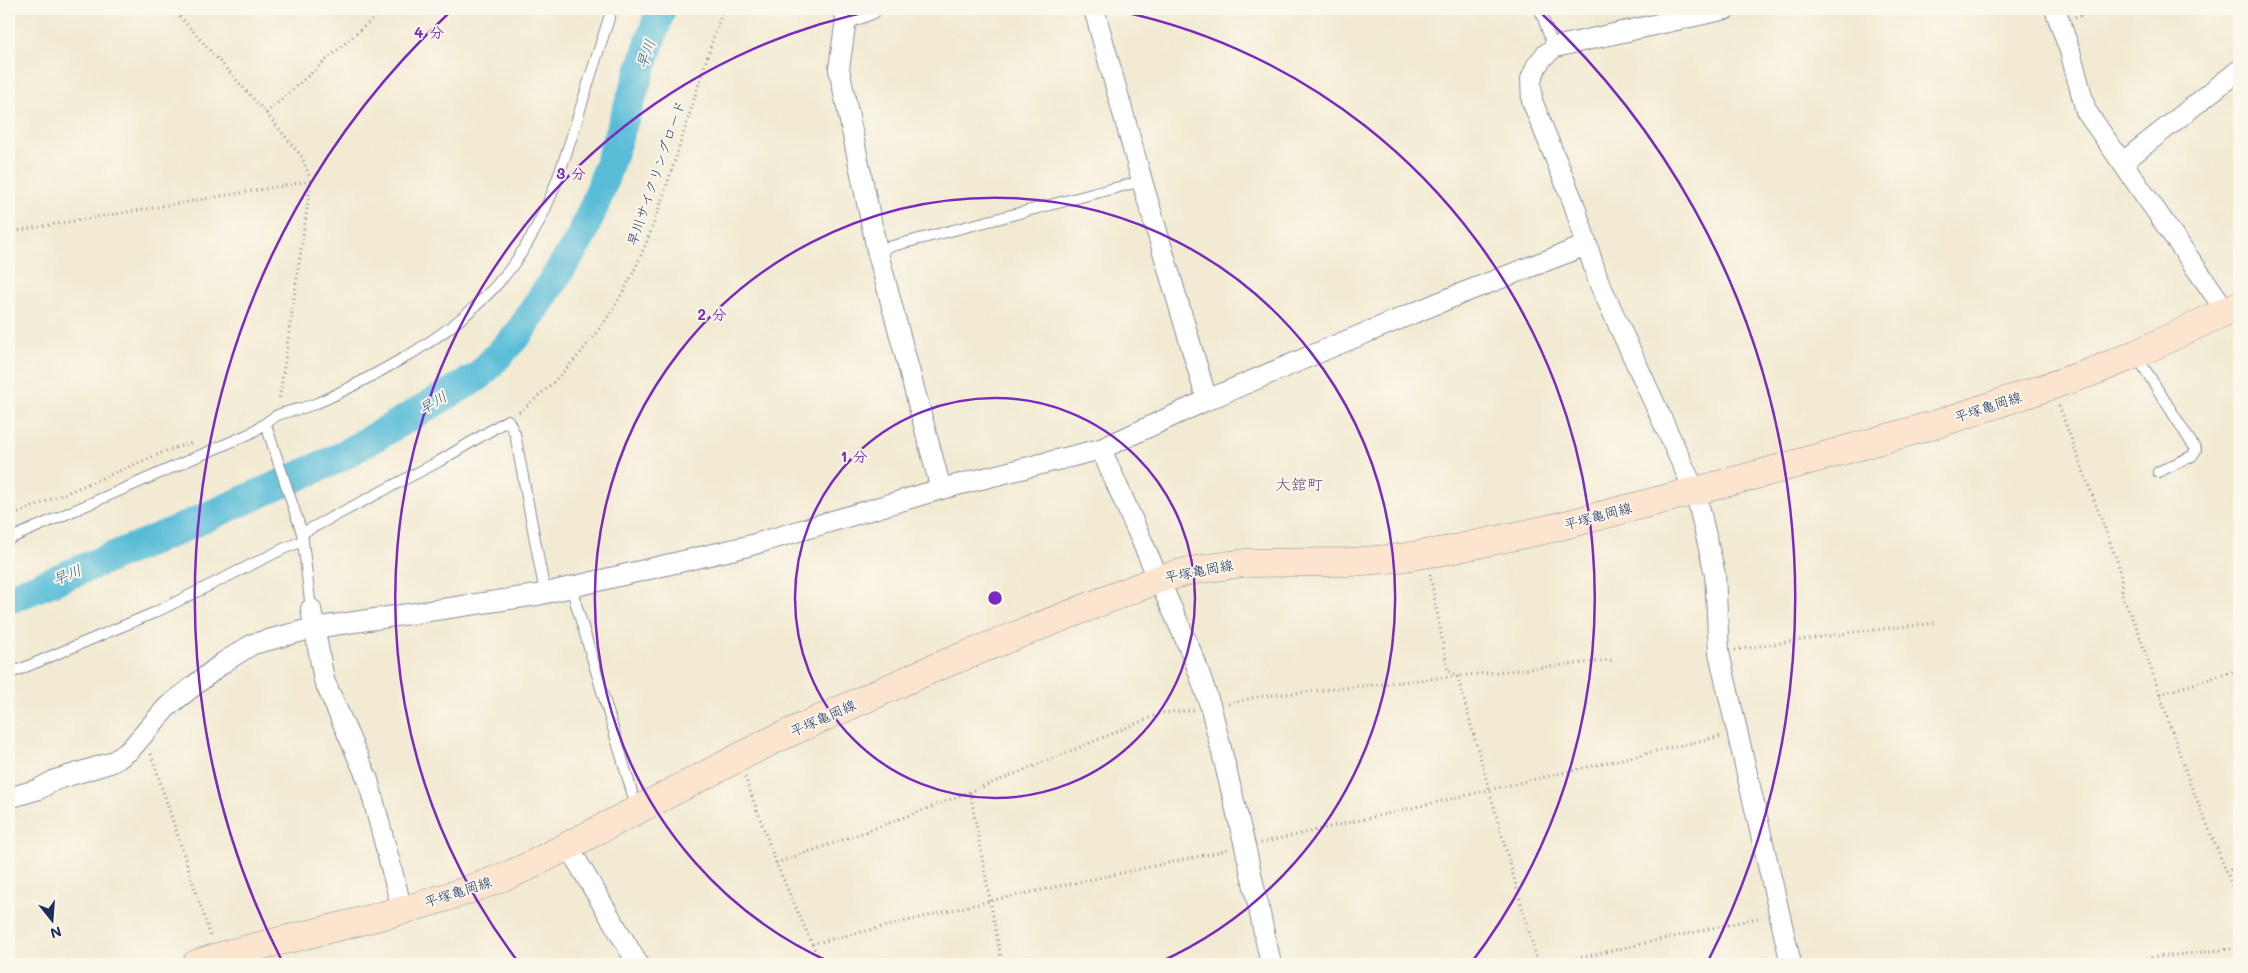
<svg xmlns="http://www.w3.org/2000/svg" width="2248" height="973" font-family="Mali,'Klee One',sans-serif">
  <style>
    .lines { fill: none; stroke-linecap: round; stroke-linejoin: round }
    .river { stroke: #5abdd8; stroke-width: 30 }
    .lane-casing { stroke: #868c98; stroke-width: 12 }
    .street-casing { stroke: #868c98; stroke-width: 22 }
    .secondary-casing { stroke: #868c98; stroke-width: 29 }
    .path { stroke: #868c98; stroke-width: 3; stroke-dasharray: 1 4; stroke-linecap: butt }
    .lane { stroke: #fff; stroke-width: 10 }
    .street { stroke: #fff; stroke-width: 20 }
    .secondary { stroke: #fce5cf; stroke-width: 28 }
    .ring { fill: none; stroke: #7b2cbf; stroke-width: 2.5 }
    .labels { text-anchor: middle; stroke-width: 4; stroke-linejoin: round; paint-order: stroke }
    .street-label { font-size: 14px; fill: #1b2f5e; stroke: #fbf7ec }
    .water-label { font-size: 15px; font-style: italic; fill: #2e5a83; stroke: #fbf7ec }
    .quarter-label { font-size: 16px; fill: #5d5381; stroke: #fbf7ec }
    .centre { fill: #7b2cbf; stroke: #fbf7ec; stroke-width: 2.5 }
    .ring-label { font-size: 15px; text-anchor: middle; font-weight: bold; fill: #7b2cbf; stroke: #fbf7ec; stroke-width: 4; stroke-linejoin: round; paint-order: stroke }
  </style>
  <rect width="100%" height="100%" fill="#fbf7ec"/>
  <filter id="ink" filterUnits="userSpaceOnUse"><feTurbulence type="fractalNoise" baseFrequency=".02" numOctaves="2"/><feDisplacementMap in="SourceGraphic" scale="10" xChannelSelector="R" yChannelSelector="G"/><feConvolveMatrix kernelMatrix="1 2 1 2 8 2 1 2 1" color-interpolation-filters="sRGB"/></filter>
  <filter id="wash" filterUnits="userSpaceOnUse"><feTurbulence type="fractalNoise" baseFrequency=".0096" numOctaves="4" result="noise"/><feDisplacementMap in="SourceGraphic" scale="20" xChannelSelector="R" yChannelSelector="G"/><feGaussianBlur stdDeviation="1.12" result="paint"/><feColorMatrix in="noise" values="0 0 0 0 0 0 0 0 0 0 0 0 0 0 0 0 0 1.4 0 .05"/><feComposite in="paint" operator="in"/></filter>
  <g filter="url(#wash)">
    <rect width="100%" height="100%" fill="#f2ead2"/>
    <g class="lines">
      <!-- river -->
      <polyline class="river" points="9,599 175,531 339,458 479,376 519,333 580,239 599,194 661,9"/>
    </g>
  </g>
  <g filter="url(#ink)">
    <g class="lines">
      <defs>
        <g id="lane">
          <polyline points="834,9 846,19"/>
          <polyline points="1540,9 1551,41 1555,47"/>
          <polyline points="877,250 1142,181"/>
          <polyline points="2136,355 2196,450 2192,456 2158,472"/>
          <polyline points="266,425 302,533 311,609"/>
          <polyline points="302,533 438,462 508,420 515,434 545,593"/>
          <path d="M9,539L249,434C258,429 266,423 274,417C283,411 305,409 317,403C350,389 383,370 414,352C451,329 487,300 513,265C545,222 561,171 577,120C588,83 600,46 612,9"/>
          <polyline points="571,587 637,809"/>
          <polyline points="9,674 156,612 285,548 303,541"/>
        </g>
        <g id="street">
          <polyline points="871,9 846,19 839,69 877,250 941,489"/>
          <polyline points="1094,9 1142,181 1207,400"/>
          <polyline points="1726,9 1555,47 1545,55 1537,65 1531,79 1532,101 1574,204 1598,280 1696,494 1715,574 1719,653 1791,964"/>
          <polyline points="2055,9 2070,51 2086,111 2226,311"/>
          <polyline points="2123,162 2239,70"/>
          <polyline points="1101,449 1195,661 1211,708 1245,846 1271,964"/>
          <polyline points="311,609 324,680 368,780 402,909"/>
          <polyline points="9,798 39,789 55,780 110,763 119,758 130,750 167,707 224,662 253,644 314,628 537,595 748,546 941,489 1101,449 1207,400 1334,346 1460,294 1587,245"/>
          <polyline points="568,846 638,964"/>
        </g>
        <path id="secondary" d="M196,964L224,955C324,929 432,909 527,867L769,742L934,668L1159,579L1189,571L1244,563L1351,562L1399,558L1450,550L1553,528L1760,474L1937,424L2092,372L2136,354L2239,305"/>
      </defs>
      <!-- lane casing -->
      <use href="#lane" class="lane-casing"/>
      <!-- street casing -->
      <use href="#street" class="street-casing"/>
      <!-- secondary casing -->
      <use href="#secondary" class="secondary-casing"/>
      <!-- path -->
      <g class="path">
        <polyline points="173,9 266,113 302,157 311,181 279,401"/>
        <polyline points="2075,17 2100,9"/>
        <polyline points="266,113 384,9"/>
        <polyline points="9,232 311,181"/>
        <polyline points="2059,406 2120,569 2123,598 2138,631 2189,781 2239,902"/>
        <path d="M519,412C555,385 588,347 613,309C643,262 660,206 677,154C692,106 707,57 723,9"/>
        <polyline points="9,517 171,449 194,442"/>
        <polyline points="1430,574 1448,671 1457,675 1538,964"/>
        <polyline points="1735,650 1854,632 1938,623"/>
        <polyline points="2160,694 2239,670"/>
        <polyline points="1228,704 1256,697 1613,660"/>
        <polyline points="151,754 211,938"/>
        <polyline points="745,777 776,863 821,964"/>
        <polyline points="970,792 1002,964"/>
        <polyline points="1261,843 1721,736"/>
        <path d="M776,863C907,819 1034,767 1161,713L1195,710"/>
        <polyline points="2225,871 2239,867"/>
        <polyline points="812,944 990,901 1229,850"/>
        <polyline points="1552,964 1762,917"/>
        <polyline points="2096,964 2239,948"/>
      </g>
      <!-- lane -->
      <use href="#lane" class="lane"/>
      <!-- street -->
      <use href="#street" class="street"/>
      <!-- secondary -->
      <use href="#secondary" class="secondary"/>
    </g>
  </g>
  <!-- distance rings -->
  <g class="ring">
    <circle cx="995" cy="598" r="200"/>
    <path d="M832 963A400 400 0 1 1 1158 963"/>
    <path d="M519 963A600 600 0 0 1 881 9M1109 9A600 600 0 0 1 1471 963"/>
    <path d="M282 961A800 800 0 0 1 449 13M1541 13A800 800 0 0 1 1708 961"/>
  </g>
  <g class="labels">
    <!-- street labels -->
    <g class="street-label">
      <text transform="translate(656 173) rotate(-71)" y="5">早川サイクリングロード</text>
      <text transform="translate(1988 407) rotate(-18)" y="5">平塚亀岡線</text>
      <text transform="translate(1598 516) rotate(-15)" y="5">平塚亀岡線</text>
      <text transform="translate(1199 571) rotate(-11)" y="5">平塚亀岡線</text>
      <text transform="translate(823 718) rotate(-24)" y="5">平塚亀岡線</text>
      <text transform="translate(458 892) rotate(-18)" y="5">平塚亀岡線</text>
    </g>
    <!-- water labels -->
    <g class="water-label">
      <text transform="translate(646 54) rotate(-71)" y="5">早川</text>
      <text transform="translate(433 403) rotate(-31)" y="5">早川</text>
      <text transform="translate(67 575) rotate(-22)" y="5">早川</text>
    </g>
    <!-- quarter labels -->
    <g class="quarter-label">
      <text x="1299" y="490">大舘町</text>
    </g>
  </g>
  <circle cx="995" cy="598" r="8" class="centre"/>
  <g class="ring-label">
    <text x="429" y="38">4 分</text>
    <text x="571" y="179">3 分</text>
    <text x="712" y="320">2 分</text>
    <text x="854" y="462">1 分</text>
  </g>
  <!-- margin -->
  <rect width="2248" height="973" fill="none" stroke="#fbf7ec" stroke-width="30"/>
  <!-- north arrow -->
  <g transform="translate(52 920) rotate(163)" stroke="#fbf7ec" stroke-width="4" paint-order="stroke">
  <path d="M0-4L9 19L0 12L-9 19Z" fill="#1b2f5e"/>
  <text y="-8" font-size="14" font-weight="bold" text-anchor="middle" fill="#1b2f5e">N</text>
  </g>
</svg>
